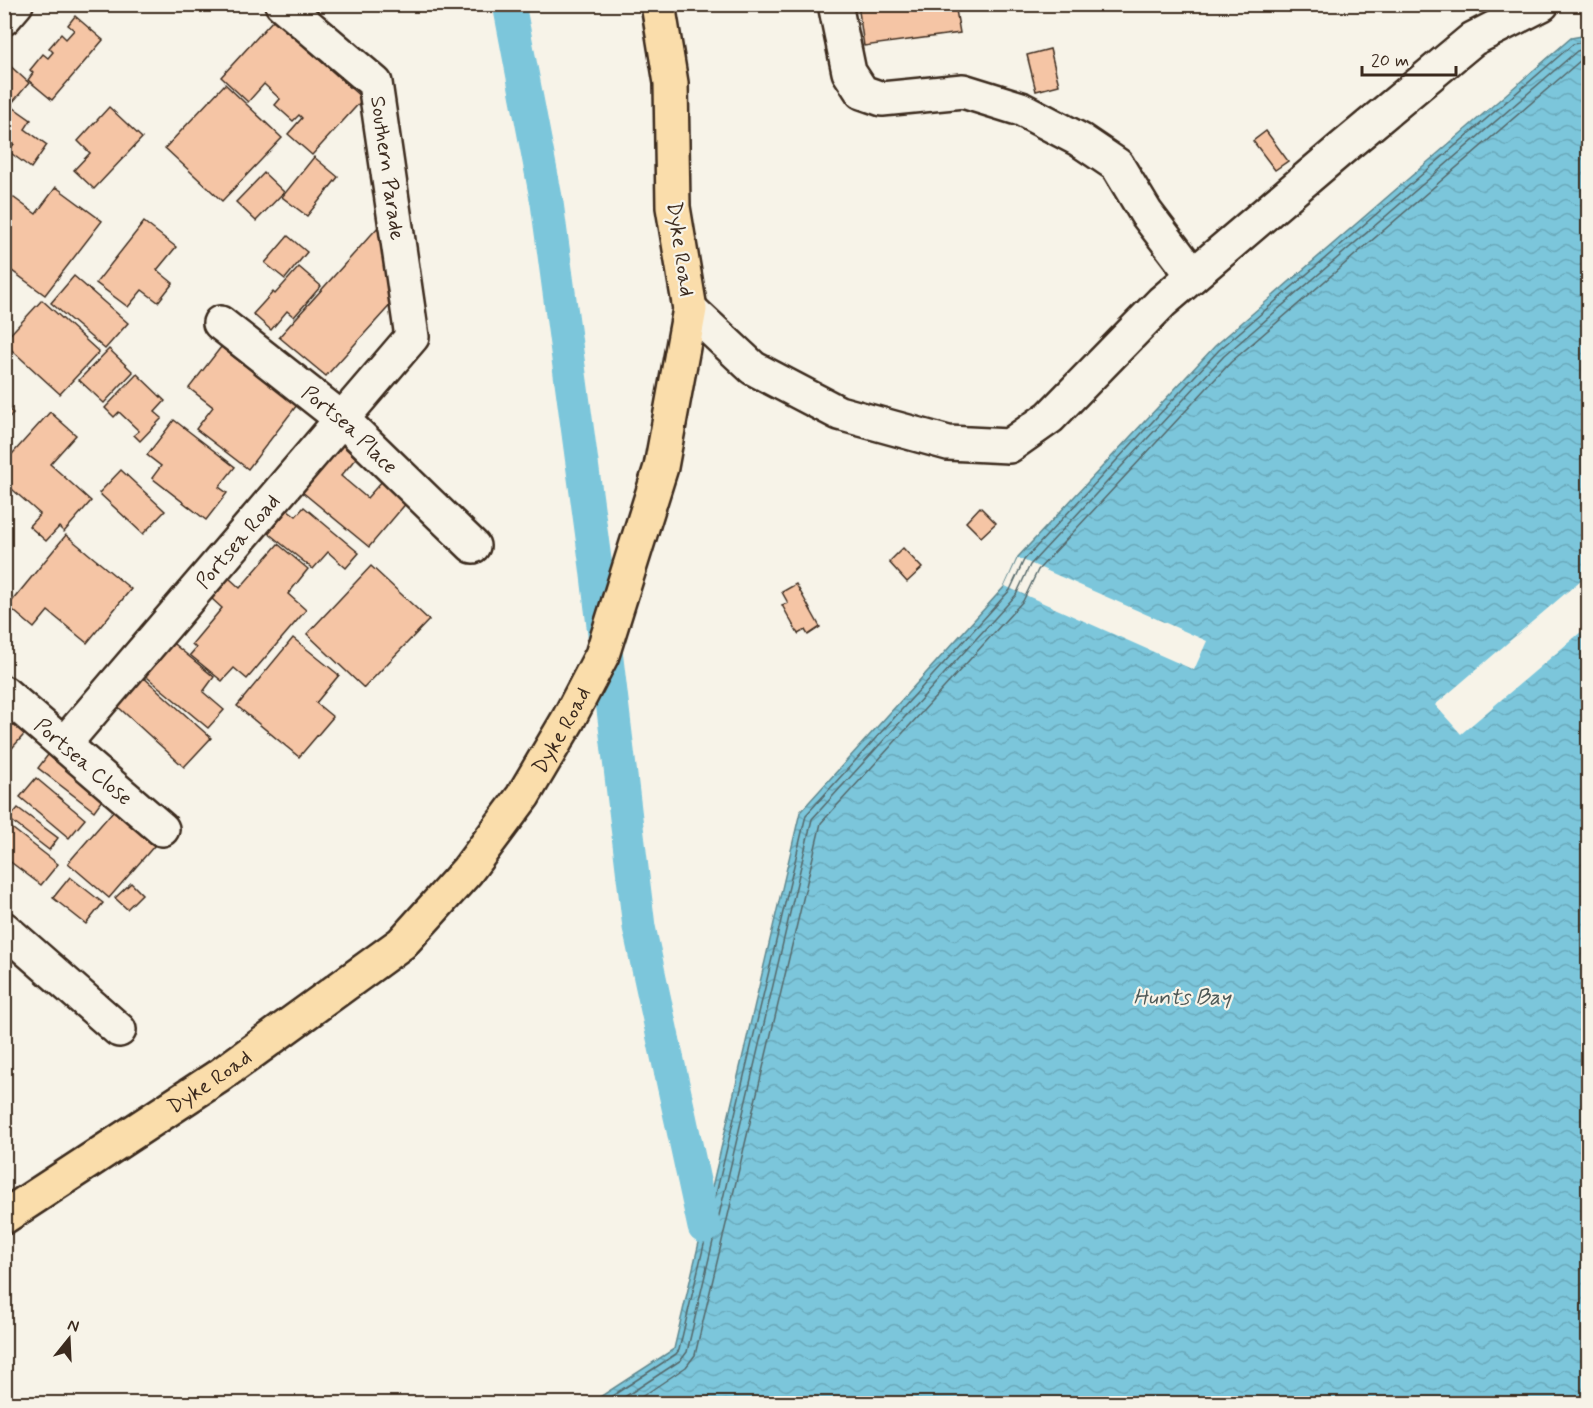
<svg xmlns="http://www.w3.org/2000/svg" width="1593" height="1408" font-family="Mynerve,sans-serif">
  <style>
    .water { fill: url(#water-waves); stroke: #61888f; stroke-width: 1.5 }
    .pier { fill: #f7f3e8 }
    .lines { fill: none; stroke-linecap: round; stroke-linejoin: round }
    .shore { stroke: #55686a; stroke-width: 1.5 }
    .canal { stroke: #7bc6db; stroke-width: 33 }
    .building { fill: #f5c5a5; stroke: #3b2a1e; stroke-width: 1.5 }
    .minor-casing { stroke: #3b2a1e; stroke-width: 38 }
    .major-casing { stroke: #3b2a1e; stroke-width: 38 }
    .minor { stroke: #f7f3e8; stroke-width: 33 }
    .major { stroke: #faddab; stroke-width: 33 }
    .labels { text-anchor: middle; stroke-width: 4.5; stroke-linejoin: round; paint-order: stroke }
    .street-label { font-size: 21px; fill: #3b2a1e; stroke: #f7f3e8 }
    .water-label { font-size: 22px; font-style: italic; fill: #4e5957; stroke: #f7f3e8 }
  </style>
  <defs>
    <pattern id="water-waves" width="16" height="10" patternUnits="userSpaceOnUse" patternTransform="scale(1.5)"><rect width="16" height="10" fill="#7bc6db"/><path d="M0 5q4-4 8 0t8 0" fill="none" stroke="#6baabc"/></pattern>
  </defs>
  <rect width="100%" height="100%" fill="#f7f3e8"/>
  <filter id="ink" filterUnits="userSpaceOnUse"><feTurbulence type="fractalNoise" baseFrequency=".0167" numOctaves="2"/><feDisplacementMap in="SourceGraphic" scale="12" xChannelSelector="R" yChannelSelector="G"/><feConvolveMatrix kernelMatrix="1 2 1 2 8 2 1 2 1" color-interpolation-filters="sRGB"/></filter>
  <g filter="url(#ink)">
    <!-- water -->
    <polygon class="water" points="1588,35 1588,1403 589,1404 674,1349 800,812 1005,586 1018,557 1215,346 1571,38"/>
    <!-- pier -->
    <g class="pier">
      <polygon points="1018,558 1207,641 1194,670 1005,586"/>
      <polygon points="1588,574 1588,626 1461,734 1435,705"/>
    </g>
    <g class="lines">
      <!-- shore -->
      <g class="shore">
        <polyline points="600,1404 676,1354 679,1350 806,815 1010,590 1024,560 1219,350 1573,44 1588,41"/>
        <polyline points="614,1404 681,1360 687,1352 812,819 1016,595 1030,565 1224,356 1577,51 1588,48"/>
        <polyline points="631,1404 686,1367 695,1355 821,823 1023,601 1038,570 1231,362 1581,60 1588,58"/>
      </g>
      <!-- canal -->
      <polyline class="canal" points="509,4 547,203 596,567 639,927 704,1227"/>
    </g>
    <!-- building -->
    <g class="building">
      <polygon points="858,4 955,4 960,33 864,46"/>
      <polygon points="75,16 103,40 52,100 28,80 33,73 30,70 43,54 48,58 53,52 49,48 61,34 66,39 74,30 68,25"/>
      <polygon points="274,19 363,99 312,155 288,134 302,118 299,115 293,121 275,105 280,99 264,84 248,102 221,77"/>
      <polygon points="1050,49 1059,85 1036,91 1027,55"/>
      <polygon points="7,63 29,83 12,103 4,96 4,66"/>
      <polygon points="225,84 282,138 222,201 165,148"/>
      <polygon points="4,101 31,120 25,129 47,145 31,168 8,151 14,144 4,136"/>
      <polygon points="109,107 142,138 94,189 74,170 90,153 78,141"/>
      <polygon points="1266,131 1288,161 1275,170 1253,141"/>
      <polygon points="314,157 338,177 307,216 282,197"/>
      <polygon points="264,173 284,192 256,221 236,202"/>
      <polygon points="56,187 102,221 45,295 4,265 4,203 10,195 36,214"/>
      <polygon points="144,222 176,247 157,270 173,283 158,302 142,290 128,307 96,283"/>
      <polygon points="379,226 394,301 326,376 279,337"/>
      <polygon points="288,236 307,252 285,279 265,263"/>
      <polygon points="299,267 321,286 294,317 287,311 271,330 253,314 273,292 275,294"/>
      <polygon points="74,276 128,323 105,349 51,303"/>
      <polygon points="42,300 99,352 60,394 4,343 4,341"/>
      <polygon points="221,347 297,405 248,469 196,429 213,407 189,388"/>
      <polygon points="109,349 133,372 104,403 79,380"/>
      <polygon points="137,374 165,401 155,412 162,418 140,441 134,435 139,431 119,412 114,417 105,408"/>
      <polygon points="4,405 13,413 4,423"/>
      <polygon points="50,412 76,435 50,464 91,501 64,532 59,527 46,541 29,526 40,514 4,482 4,463"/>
      <polygon points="174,420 235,467 219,487 227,493 206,520 152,478 161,466 147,455"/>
      <polygon points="341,444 356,458 341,476 367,498 383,480 408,501 369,547 301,491"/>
      <polygon points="121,470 165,511 143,534 99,493"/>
      <polygon points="304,507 359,553 346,568 328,552 313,569 268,533 288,510 296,516"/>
      <polygon points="980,507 996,523 981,537 966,522"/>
      <polygon points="66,535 131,589 87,643 48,611 34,628 8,606"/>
      <polygon points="278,544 308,569 288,594 306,610 247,679 234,668 222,681 190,655 196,648 192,644 222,608 212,599 229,578 240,588"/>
      <polygon points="903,548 922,568 907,582 889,562"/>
      <polygon points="371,566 429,620 364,688 307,634"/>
      <polygon points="796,584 820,627 808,635 805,630 798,634 782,605 788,603 782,592"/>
      <polygon points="293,638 339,675 316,703 333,717 299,757 237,706"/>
      <polygon points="169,640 214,677 203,692 224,710 208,728 142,673"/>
      <polygon points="142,676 211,738 184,767 116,705"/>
      <polygon points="4,706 30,728 4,757"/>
      <polygon points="54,747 110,789 94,811 38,768"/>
      <polygon points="36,778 85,819 69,838 20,797"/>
      <polygon points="120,803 161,838 109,898 68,863"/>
      <polygon points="18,808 58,838 49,850 9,819"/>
      <polygon points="4,822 58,864 41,885 4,857"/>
      <polygon points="70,877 103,903 86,924 53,898"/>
      <polygon points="131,883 142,894 127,909 115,898"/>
    </g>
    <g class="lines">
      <defs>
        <g id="minor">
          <polyline points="835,4 849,72 862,92 882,99 963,91 1021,109 1080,140 1117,165 1146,213 1193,275"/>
          <polyline points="4,18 16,4"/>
          <polyline points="690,309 753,368 839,413 948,443 1009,446 1050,417 1162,302 1340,150 1473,39 1542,4"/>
          <path id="s1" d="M220,323L342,419L473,546"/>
          <path id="s2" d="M4,693L162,829"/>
          <path id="s3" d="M64,744L412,337L375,83L282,4"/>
          <polyline points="4,929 119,1030"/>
        </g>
        <g id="major">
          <path id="s4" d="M4,1217L219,1076L402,943L467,871L523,796L568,720L602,655L661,467L690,309L673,207L671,83L658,4"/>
        </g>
      </defs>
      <!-- minor casing -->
      <use href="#minor" class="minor-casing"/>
      <!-- major casing -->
      <use href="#major" class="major-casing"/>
      <!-- minor -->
      <use href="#minor" class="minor"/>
      <!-- major -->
      <use href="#major" class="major"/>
    </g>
  </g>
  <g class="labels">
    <!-- street labels -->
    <g class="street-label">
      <text transform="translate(388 168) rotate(82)" y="7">Southern Parade</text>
      <text transform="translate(681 249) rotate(82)" y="7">Dyke Road</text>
      <text dy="7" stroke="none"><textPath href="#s1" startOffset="168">Portsea Place</textPath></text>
      <text dy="7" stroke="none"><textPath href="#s3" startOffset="267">Portsea Road</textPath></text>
      <text dy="7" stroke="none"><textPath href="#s4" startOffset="750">Dyke Road</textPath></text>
      <text dy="7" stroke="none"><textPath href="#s2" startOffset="105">Portsea Close</textPath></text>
      <text dy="7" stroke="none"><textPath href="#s4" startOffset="246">Dyke Road</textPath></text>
    </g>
    <!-- water labels -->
    <g class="water-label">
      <text x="1182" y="1004">Hunts Bay</text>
    </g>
  </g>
  <!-- margin -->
  <rect width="1593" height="1408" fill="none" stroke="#f7f3e8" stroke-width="24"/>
  <rect x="12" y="12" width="1569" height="1384" fill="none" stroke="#3b2a1e" stroke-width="2" filter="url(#ink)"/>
  <!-- north arrow -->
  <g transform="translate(69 1339) rotate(18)" stroke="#f7f3e8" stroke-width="4.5" paint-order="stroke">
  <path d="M0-4.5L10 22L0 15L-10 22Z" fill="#3b2a1e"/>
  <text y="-9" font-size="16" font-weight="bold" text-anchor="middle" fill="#3b2a1e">N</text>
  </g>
  <!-- scale -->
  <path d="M1362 66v9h94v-9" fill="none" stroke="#3b2a1e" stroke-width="3"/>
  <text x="1371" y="66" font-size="18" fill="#3b2a1e" stroke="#f7f3e8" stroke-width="4.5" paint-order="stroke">20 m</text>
</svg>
